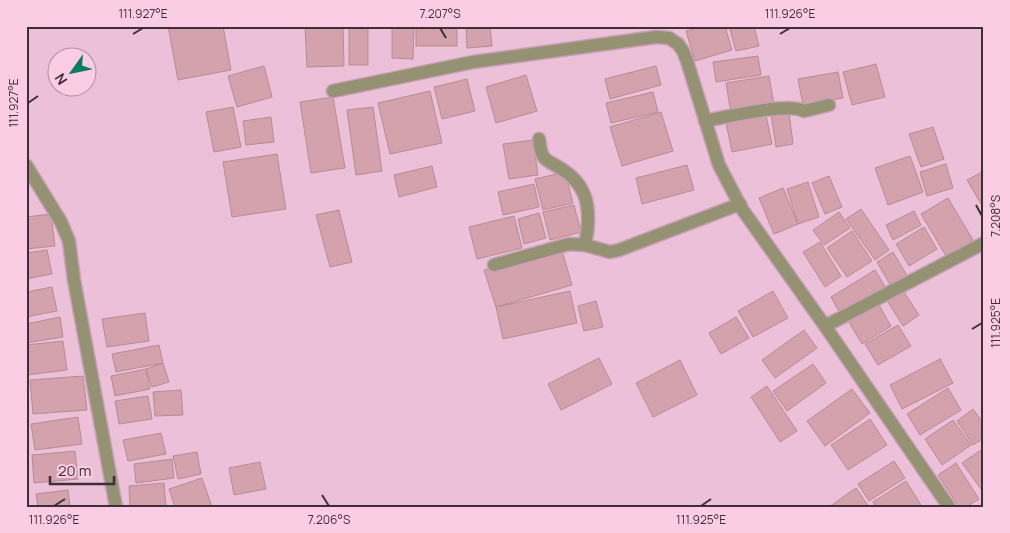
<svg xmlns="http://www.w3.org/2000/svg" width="1010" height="533" font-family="Manrope,sans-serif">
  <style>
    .building { fill: #d3a2ac; stroke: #b98a94 }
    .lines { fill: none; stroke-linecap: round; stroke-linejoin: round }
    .street-casing { stroke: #c6a0b5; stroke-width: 15 }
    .street { stroke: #949273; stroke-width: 12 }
    .ticks { fill: none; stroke: #3f2e37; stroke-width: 2 }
    .neatline { fill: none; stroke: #3f2e37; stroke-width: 2 }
    .ticks-label { font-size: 12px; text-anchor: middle; fill: #3f2e37 }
  </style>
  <rect width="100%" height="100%" fill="#ecc0d8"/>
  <!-- building -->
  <g class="building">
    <polygon points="168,26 223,26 231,70 178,80"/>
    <polygon points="305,26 343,26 344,66 307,67"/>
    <rect x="349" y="26" width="19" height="39"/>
    <polygon points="392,26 414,26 413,59 392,58"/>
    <rect x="416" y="26" width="41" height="20"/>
    <polygon points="466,26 490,26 492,46 467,48"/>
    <polygon points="704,26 725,26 732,50 695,61 686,31"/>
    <polygon points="729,26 754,26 759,46 736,51"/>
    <polygon points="758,56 761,75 716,82 713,62"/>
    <polygon points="876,64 885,97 852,105 843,72"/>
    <polygon points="264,66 272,97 237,107 228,76"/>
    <polygon points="656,66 661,85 610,99 605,79"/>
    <polygon points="838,72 843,98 803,105 798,79"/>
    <polygon points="526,75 537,111 496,123 486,87"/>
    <polygon points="769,76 774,105 731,113 726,83"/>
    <polygon points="467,79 475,111 442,119 434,87"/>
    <polygon points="430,91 442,143 390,154 378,103"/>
    <polygon points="653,92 658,112 611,123 606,103"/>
    <polygon points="333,97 345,168 311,173 300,102"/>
    <polygon points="233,107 241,147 214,152 206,112"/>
    <polygon points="373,107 382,171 356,175 347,110"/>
    <polygon points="661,112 673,151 622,166 610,127"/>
    <polygon points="789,112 793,144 776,147 771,114"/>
    <polygon points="766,115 772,144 732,152 726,123"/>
    <polygon points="271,117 274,142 246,145 243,121"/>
    <polygon points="933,127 944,159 921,167 909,134"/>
    <polygon points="533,140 538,175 509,179 503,144"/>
    <polygon points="277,154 286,209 232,217 223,162"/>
    <polygon points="910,156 923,192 888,205 875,168"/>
    <polygon points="946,164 953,188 927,196 920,172"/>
    <polygon points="687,165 694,190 642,204 636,178"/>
    <polygon points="432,166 437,187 399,197 394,175"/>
    <polygon points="984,171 984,209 967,180"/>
    <polygon points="565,172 573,203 543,210 535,179"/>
    <polygon points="829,176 842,207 825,214 812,183"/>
    <polygon points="808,182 819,217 798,224 787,189"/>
    <polygon points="534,184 539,207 503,215 498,192"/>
    <polygon points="783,188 798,224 774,234 759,198"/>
    <polygon points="948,198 973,240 946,256 921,214"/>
    <polygon points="574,205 581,232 550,240 543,212"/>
    <polygon points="861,209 889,250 875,260 846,219"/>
    <polygon points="339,210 352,262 330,267 316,215"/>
    <polygon points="914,211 921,225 893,240 886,225"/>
    <polygon points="839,212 850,228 824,245 813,230"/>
    <polygon points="539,213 546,238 524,244 518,219"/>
    <polygon points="51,214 55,246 26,249 26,217"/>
    <polygon points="514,216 522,248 477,259 469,227"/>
    <polygon points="924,227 937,249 909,266 896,244"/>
    <polygon points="852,231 872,261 847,277 827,248"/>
    <polygon points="820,242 841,276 825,287 803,252"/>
    <polygon points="561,247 572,285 496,307 484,270"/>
    <polygon points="47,250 52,274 26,279 26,253"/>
    <polygon points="893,252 909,279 892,288 877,262"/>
    <polygon points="875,270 886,288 841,315 831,297"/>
    <polygon points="52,287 57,311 26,317 26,292"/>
    <polygon points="902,289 919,315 903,326 886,299"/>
    <polygon points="570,291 577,323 503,339 496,307"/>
    <polygon points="773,291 788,318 753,337 738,311"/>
    <polygon points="876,300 891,326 862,344 847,319"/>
    <polygon points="596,301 603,327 584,331 578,306"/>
    <polygon points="145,313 149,341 107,347 102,319"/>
    <polygon points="60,317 63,337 26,343 26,324"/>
    <polygon points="736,317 749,338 721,354 709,333"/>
    <polygon points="898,325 911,346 878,365 865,344"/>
    <polygon points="804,330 817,348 775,378 762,360"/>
    <polygon points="63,341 67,370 26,375 26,345"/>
    <polygon points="159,345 163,363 116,372 112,354"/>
    <polygon points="599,358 612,384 561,410 548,384"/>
    <polygon points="940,359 953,383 902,409 890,385"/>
    <polygon points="680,360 697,395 653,417 636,383"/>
    <polygon points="163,363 169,382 152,387 146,369"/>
    <polygon points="813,364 826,383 787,411 773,391"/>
    <polygon points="146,369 150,389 115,396 111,376"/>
    <polygon points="83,376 87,410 33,414 30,380"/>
    <polygon points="767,386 797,431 780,442 751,397"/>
    <polygon points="948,388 961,410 920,435 907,414"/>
    <polygon points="852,389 870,413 825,446 807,421"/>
    <polygon points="181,390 183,415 155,416 153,392"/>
    <polygon points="148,396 152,419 119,424 115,401"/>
    <polygon points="973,409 984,424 984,438 973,445 957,421"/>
    <polygon points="78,417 82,444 35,450 31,424"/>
    <polygon points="870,419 887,445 848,470 831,445"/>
    <polygon points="953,420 971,445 942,465 925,439"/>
    <polygon points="161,433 166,454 128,461 123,440"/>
    <polygon points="984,448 984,493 962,463"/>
    <polygon points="75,451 78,479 34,483 32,455"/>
    <polygon points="197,452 201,474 178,479 173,456"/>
    <polygon points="172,459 174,478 136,483 134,464"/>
    <polygon points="894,461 905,478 869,501 858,484"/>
    <polygon points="260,462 266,489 234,495 229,468"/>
    <polygon points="956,463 979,499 966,507 959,507 938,475"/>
    <polygon points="202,478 212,507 175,507 169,489"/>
    <polygon points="906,481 921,505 918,507 876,507 873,502"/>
    <polygon points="164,483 166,507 130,507 129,486"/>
    <polygon points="856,488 869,507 829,507"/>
    <polygon points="68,490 70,507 38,507 36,494"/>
  </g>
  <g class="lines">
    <defs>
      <g id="street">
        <polyline points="333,91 473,62 656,37 669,38 678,44 683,51 687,61 719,165 742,209 825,326 949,507"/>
        <path d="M705,121C725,117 788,102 804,111L829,105"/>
        <path d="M539,139C542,163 545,158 563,170C591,188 591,216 585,245"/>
        <polyline points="26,165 61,222 69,241 74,280 116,507"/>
        <polyline points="494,265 569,244 585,245 610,252 619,250 740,204"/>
        <polyline points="825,326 984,243"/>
      </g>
    </defs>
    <!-- street casing -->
    <use href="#street" class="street-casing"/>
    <!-- street -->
    <use href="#street" class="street"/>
  </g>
  <!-- ticks -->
  <path class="ticks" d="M440,28L446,38M133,34L143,28M780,34L790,28M28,103L38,96M976,205L982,216M972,329L982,323M322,495L329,506M54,506L65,499M701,506L711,499"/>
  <!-- border -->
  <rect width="1010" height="533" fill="none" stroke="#facde5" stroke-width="55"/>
  <!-- north arrow -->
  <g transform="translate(72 72) rotate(237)"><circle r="24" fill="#facde5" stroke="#af8d9f"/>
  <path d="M0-4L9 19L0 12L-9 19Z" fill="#087d5b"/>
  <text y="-8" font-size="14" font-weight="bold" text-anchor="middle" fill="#3f2e37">N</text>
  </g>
  <!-- scale -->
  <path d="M50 476v8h64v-8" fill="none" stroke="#3f2e37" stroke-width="2.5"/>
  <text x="58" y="476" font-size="15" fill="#3f2e37" stroke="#facde5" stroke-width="4" paint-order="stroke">20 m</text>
  <rect x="28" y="28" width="954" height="478" class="neatline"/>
  <g class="ticks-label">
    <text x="143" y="18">111.927°E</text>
    <text x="440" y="18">7.207°S</text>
    <text x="790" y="18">111.926°E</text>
    <text transform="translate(14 103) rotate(-90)" y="4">111.927°E</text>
    <text transform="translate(996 216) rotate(-90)" y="4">7.208°S</text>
    <text transform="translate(996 323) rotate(-90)" y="4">111.925°E</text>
    <text x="54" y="524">111.926°E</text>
    <text x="329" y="524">7.206°S</text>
    <text x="701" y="524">111.925°E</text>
  </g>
</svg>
